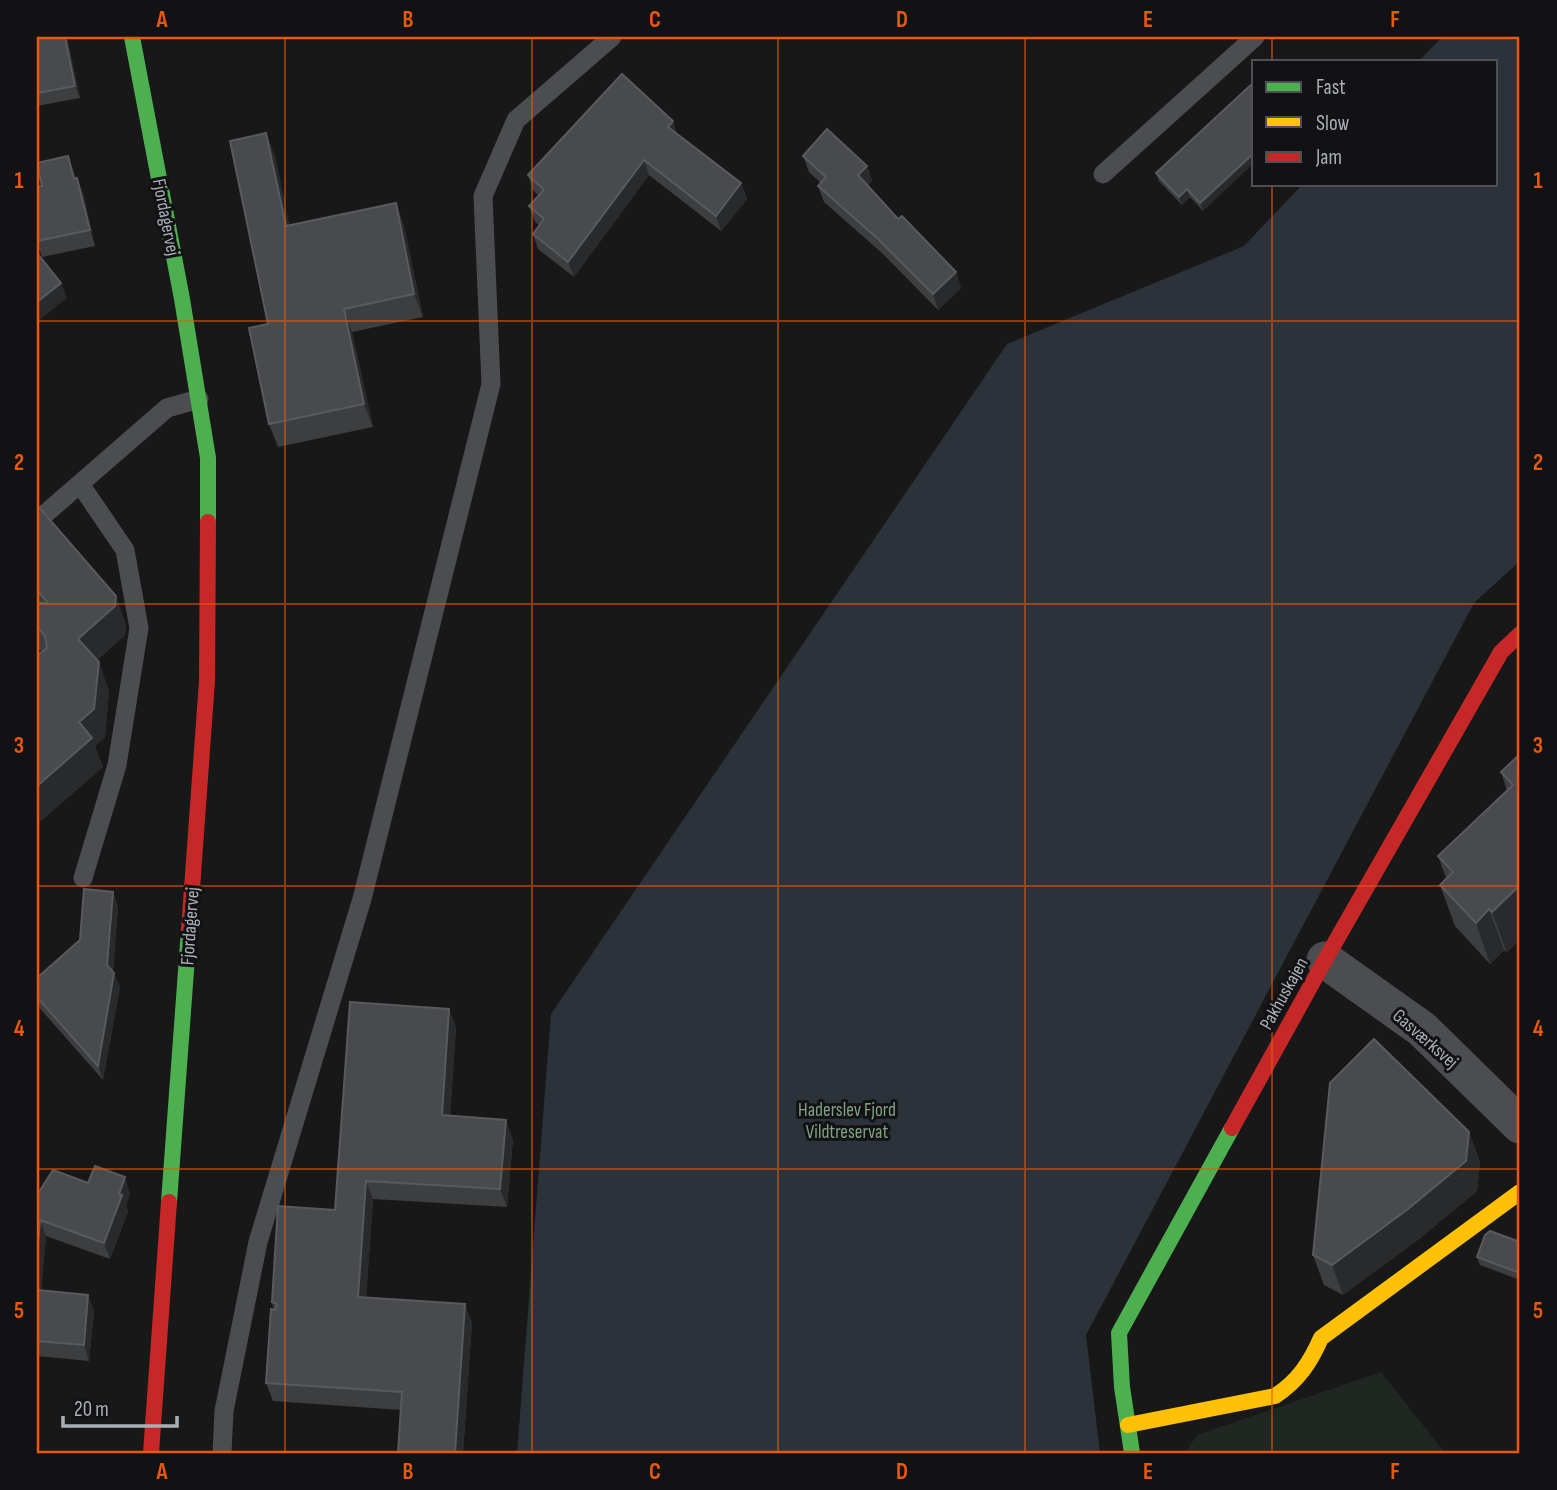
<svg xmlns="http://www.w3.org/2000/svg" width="1557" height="1490" font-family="'Sofia Sans Condensed',sans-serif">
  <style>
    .green { fill: #202621 }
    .water { fill: #2c3239 }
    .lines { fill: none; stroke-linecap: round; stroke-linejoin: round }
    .lane { stroke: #4c4d50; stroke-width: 19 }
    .street { stroke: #4c4d50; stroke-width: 37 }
    .fast { stroke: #4caf50; stroke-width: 16 }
    .slow { stroke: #ffc107; stroke-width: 16 }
    .jam { stroke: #c62828; stroke-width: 16 }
    .wall { fill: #3d3e40 }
    .shaded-wall { fill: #292a2b }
    .building { fill: #494a4d; stroke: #585a5d; stroke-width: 2 }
    .grid { fill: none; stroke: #e8590c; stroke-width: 2; stroke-opacity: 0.55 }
    .labels { text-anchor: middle; stroke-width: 6; stroke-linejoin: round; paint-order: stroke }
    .street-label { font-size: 19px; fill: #aaaeb7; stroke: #121214 }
    .park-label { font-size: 19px; fill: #82a184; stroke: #121214 }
    .neatline { fill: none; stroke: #e8590c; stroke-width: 2.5 }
    .grid-label { font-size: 23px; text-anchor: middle; font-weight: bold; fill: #e8590c }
  </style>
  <rect width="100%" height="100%" fill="#181818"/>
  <!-- green -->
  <polygon class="green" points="1381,1372 1445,1453 1185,1453 1197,1435"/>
  <!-- water -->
  <polygon class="water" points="1442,37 1520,37 1520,561 1474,603 1086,1335 1100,1453 517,1453 551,1014 1007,344 1244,246 1303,184 1496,184 1496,61 1419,61"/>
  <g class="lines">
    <!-- lane -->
    <g class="lane">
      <polyline points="1103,174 1255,37"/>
      <polyline points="80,484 125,550 139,628 117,765 83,878"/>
      <polyline points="37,521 167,408 199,399"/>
      <polyline points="222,1453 224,1411 258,1242 362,899 491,384 483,196 516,120 612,37"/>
    </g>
    <!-- street -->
    <polyline class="street" points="1325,960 1422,1029 1520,1125"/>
    <!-- fast -->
    <g class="fast">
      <polyline points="132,37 182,299 208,458 208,522"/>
      <polyline points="169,1202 189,930"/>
      <polyline points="1132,1453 1122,1387 1119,1333 1232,1128"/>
    </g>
    <!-- slow -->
    <path class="slow" d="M1128,1425L1275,1396C1298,1381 1310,1363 1321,1338L1520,1192"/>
    <!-- jam -->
    <g class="jam">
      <polyline points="189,930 207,681 208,522"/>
      <polyline points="1232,1128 1325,960 1501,652 1520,634"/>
      <polyline points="151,1453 169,1202"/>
    </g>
  </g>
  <!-- wall -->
  <g class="wall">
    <polygon points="37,37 67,37 80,98 37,106"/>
    <polygon points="1254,82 1203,211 1190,197 1182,205 1159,181 1156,173"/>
    <polygon points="673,121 677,134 741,183 747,199 721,231 649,175 574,277 538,249 533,234 539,225 535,222 529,206 539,196 533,190 528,175"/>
    <polygon points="68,156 76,178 83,193 95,246 42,257 37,243 37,187 42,186"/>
    <polygon points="275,156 289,225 396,203 404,226 423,317 352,332 373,427 278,447 269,424"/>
    <polygon points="803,156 867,166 872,181 868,186 898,219 956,272 961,288 938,310 883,254 824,202 818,186 821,183 809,172"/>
    <polygon points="37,505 126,625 125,635 97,660 109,691 105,737 95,746 103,767 37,824 37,655 38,655 43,652 37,649"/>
    <polygon points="1520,754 1507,953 1504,950 1490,964 1455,926 1440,885 1446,878 1438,856 1507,791 1501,772"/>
    <polygon points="118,906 113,972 120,987 103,1080 37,1005 37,978"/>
    <polygon points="456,1027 450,1115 513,1139 507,1207 373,1199 366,1297 472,1322 463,1453 398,1453 401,1410 273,1401 266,1383 274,1310 272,1302 335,1210"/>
    <polygon points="1469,1132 1480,1162 1477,1191 1419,1239 1343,1295 1324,1285 1313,1255"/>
    <polygon points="88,1183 130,1193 126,1206 128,1211 110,1259 46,1236 41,1291 88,1295 94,1311 89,1361 37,1356 37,1195"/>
    <polygon points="1520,1242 1520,1280 1480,1265 1477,1257"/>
  </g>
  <!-- shaded-wall -->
  <g class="shaded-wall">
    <polygon points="65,37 67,37 80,98 75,86"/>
    <polygon points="673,121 678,137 668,127"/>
    <polygon points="266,133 275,156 294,249 286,226"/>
    <polygon points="1254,153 1254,163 1203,211 1200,203"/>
    <polygon points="68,156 74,172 79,195 74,179"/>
    <polygon points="644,160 649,175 574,277 568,262"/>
    <polygon points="867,166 872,181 864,191 858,175"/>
    <polygon points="77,178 83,193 95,246 90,230"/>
    <polygon points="741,183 747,199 721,231 716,216"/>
    <polygon points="1187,189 1190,197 1182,205 1179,197"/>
    <polygon points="396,203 404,226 423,317 414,294"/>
    <polygon points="956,272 961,288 938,310 933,294"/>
    <polygon points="61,283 67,298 37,322 37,302"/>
    <polygon points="344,309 352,332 373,427 364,404"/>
    <polygon points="116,596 126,625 125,635 88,667 78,639"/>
    <polygon points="99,662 109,691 105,737 95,746 103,767 37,824 37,786 79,722"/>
    <polygon points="1520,885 1520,940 1507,953 1492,912"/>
    <polygon points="113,892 118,906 112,979 107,965"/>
    <polygon points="1489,909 1504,950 1490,964 1476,923"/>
    <polygon points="114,973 120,987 103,1080 98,1066"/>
    <polygon points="449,1009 456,1027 449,1133 442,1115"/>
    <polygon points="506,1120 513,1139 507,1207 500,1189"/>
    <polygon points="1469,1132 1480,1162 1477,1191 1419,1239 1343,1295 1332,1265"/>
    <polygon points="125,1177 130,1193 126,1206 128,1211 110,1259 104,1243"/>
    <polygon points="366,1181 373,1199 365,1315 358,1297"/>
    <polygon points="40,1220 46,1236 39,1306 37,1299 37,1255"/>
    <polygon points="88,1295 94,1311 89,1361 84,1345"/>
    <polygon points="465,1304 472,1322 463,1453 455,1453"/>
  </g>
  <!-- building -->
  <g class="building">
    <polygon points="37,37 65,37 75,86 37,93"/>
    <polygon points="622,74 673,121 668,127 741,183 716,216 644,160 568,262 533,234 544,219 529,206 544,190 528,175"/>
    <polygon points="1254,82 1254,153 1200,203 1187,189 1179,197 1156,173"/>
    <polygon points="827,129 867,166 858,175 898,219 902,216 956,272 933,294 877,238 818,186 826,177 803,156"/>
    <polygon points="266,133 286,226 396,203 414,294 344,309 364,404 269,424 249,328 268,324 230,141"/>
    <polygon points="68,156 74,179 77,178 90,230 37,241 37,187 42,186 37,163"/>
    <polygon points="37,253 61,283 37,302"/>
    <polygon points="37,505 116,596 115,606 78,639 99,662 94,709 79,722 92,738 37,786 37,655 38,655 47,648 45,636 37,626 37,603 48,603 37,590"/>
    <polygon points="1520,754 1520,885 1492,912 1489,909 1476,923 1440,885 1453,872 1438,856 1513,785 1501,772"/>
    <polygon points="84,889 113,892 107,965 114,973 98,1066 37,997 37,978 80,940"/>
    <polygon points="350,1002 449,1009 442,1115 506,1120 500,1189 366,1181 358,1297 465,1304 455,1453 398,1453 402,1392 266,1383 271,1309 275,1310 277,1304 272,1302 278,1206 335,1210"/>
    <polygon points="1374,1039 1469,1132 1466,1161 1408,1209 1332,1265 1313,1255 1330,1083"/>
    <polygon points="95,1166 125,1177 119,1194 122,1195 104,1243 40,1220 37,1255 37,1195 53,1170 88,1183"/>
    <polygon points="1490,1231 1520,1242 1520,1273 1477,1257 1485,1235"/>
    <polygon points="37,1290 88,1295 84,1345 37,1341"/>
  </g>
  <!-- grid -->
  <path class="grid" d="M285,37V1453M532,37V1453M778,37V1453M1025,37V1453M1272,37V61M1272,184V1453M37,321H1520M37,604H1520M37,886H1520M37,1169H1520"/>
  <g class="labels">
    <!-- street labels -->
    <g class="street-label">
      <text transform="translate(167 217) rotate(79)" y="7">Fjordagervej</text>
      <text transform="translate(189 926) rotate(-86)" y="7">Fjordagervej</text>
      <text transform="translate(1283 993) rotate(-61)" y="7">Pakhuskajen</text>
      <text transform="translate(1426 1038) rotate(41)" y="7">Gasværksvej</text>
    </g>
    <!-- park labels -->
    <g class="park-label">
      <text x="847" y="1116">Haderslev Fjord<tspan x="847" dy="22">Vildtreservat</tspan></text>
    </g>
  </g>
  <!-- border -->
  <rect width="1557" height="1490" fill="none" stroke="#121214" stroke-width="77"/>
  <!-- legend -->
  <rect x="1252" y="60" width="245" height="126" fill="#121214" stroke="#4f5055" stroke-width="2"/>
  <rect x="1266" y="82" width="35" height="10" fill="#4caf50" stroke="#4f5055" stroke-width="2"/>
  <text x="1316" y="94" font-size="21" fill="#aaaeb7">Fast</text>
  <rect x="1266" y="117" width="35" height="10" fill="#ffc107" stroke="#4f5055" stroke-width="2"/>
  <text x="1316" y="130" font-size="21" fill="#aaaeb7">Slow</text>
  <rect x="1266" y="152" width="35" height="10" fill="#c62828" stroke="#4f5055" stroke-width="2"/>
  <text x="1316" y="164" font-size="21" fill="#aaaeb7">Jam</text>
  <!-- scale -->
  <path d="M63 1416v10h114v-10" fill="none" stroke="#aaaeb7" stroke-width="3.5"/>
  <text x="74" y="1416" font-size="21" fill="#aaaeb7" stroke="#121214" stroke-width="5" paint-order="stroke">20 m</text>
  <rect x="38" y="38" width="1480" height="1414" class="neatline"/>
  <g class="grid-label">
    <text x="162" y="27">A</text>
    <text x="408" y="27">B</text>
    <text x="655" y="27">C</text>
    <text x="902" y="27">D</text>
    <text x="1148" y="27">E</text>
    <text x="1395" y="27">F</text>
    <text x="19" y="188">1</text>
    <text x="1538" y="188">1</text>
    <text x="19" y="470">2</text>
    <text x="1538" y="470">2</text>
    <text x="19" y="753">3</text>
    <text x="1538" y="753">3</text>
    <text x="19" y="1036">4</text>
    <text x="1538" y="1036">4</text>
    <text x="19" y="1318">5</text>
    <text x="1538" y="1318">5</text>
    <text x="162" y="1479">A</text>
    <text x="408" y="1479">B</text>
    <text x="655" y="1479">C</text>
    <text x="902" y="1479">D</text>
    <text x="1148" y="1479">E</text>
    <text x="1395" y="1479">F</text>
  </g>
</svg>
